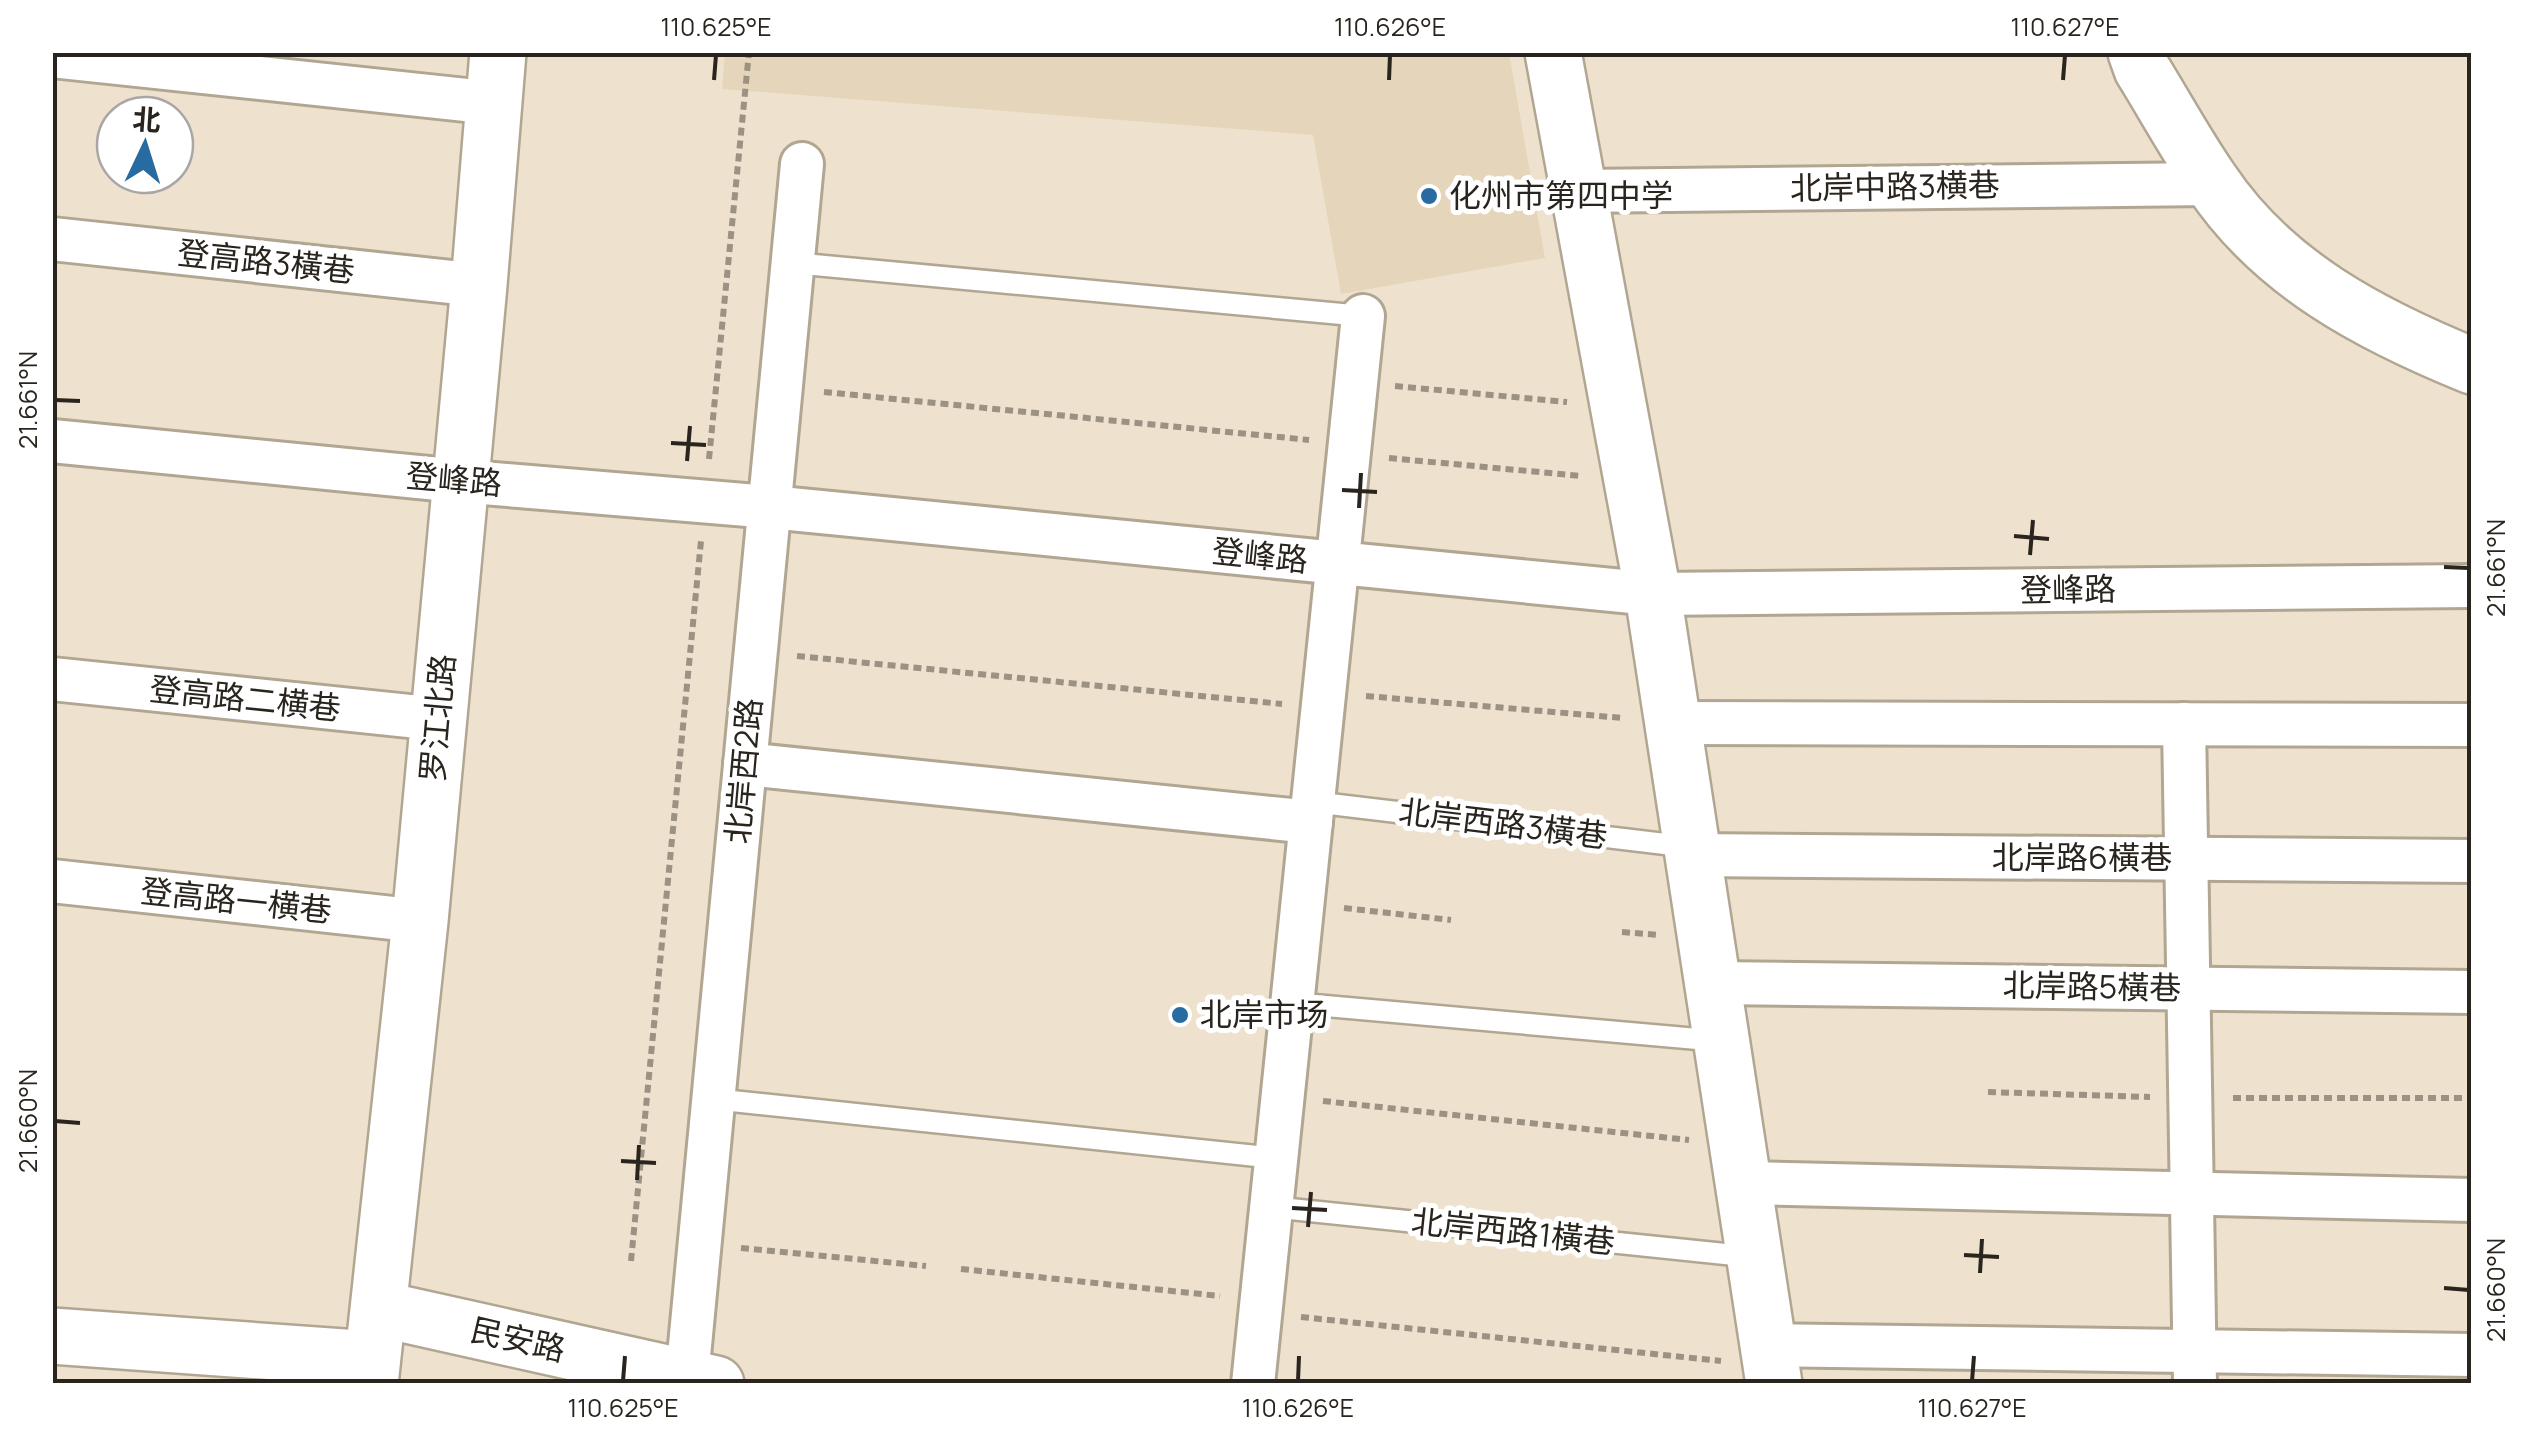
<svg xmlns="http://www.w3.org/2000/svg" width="2524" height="1436" font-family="Manrope,'Noto Sans SC',sans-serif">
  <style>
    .built { fill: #e5d6bb }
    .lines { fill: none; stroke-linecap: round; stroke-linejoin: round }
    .lane-casing { stroke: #b1a692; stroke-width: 25 }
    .street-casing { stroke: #b1a692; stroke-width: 48 }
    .secondary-casing { stroke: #b1a692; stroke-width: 60 }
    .path { stroke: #9b9283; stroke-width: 6; stroke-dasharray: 8 5; stroke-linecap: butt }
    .lane { stroke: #fff; stroke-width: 20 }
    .street { stroke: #fff; stroke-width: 42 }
    .secondary { stroke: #fff; stroke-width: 55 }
    .ticks { fill: none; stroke: #29241d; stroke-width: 4 }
    .poi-dot { fill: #276ba0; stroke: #fff; stroke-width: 4 }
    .labels { text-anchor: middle; stroke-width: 10; stroke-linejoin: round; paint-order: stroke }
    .street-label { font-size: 32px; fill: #29241d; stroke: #fff }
    .poi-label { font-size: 32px; fill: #29241d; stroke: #fff; text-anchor: start }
    .neatline { fill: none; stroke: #29241d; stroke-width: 4 }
    .ticks-label { font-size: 25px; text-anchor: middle; fill: #29241d }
  </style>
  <rect width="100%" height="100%" fill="#eee2ce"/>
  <!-- built -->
  <polygon class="built" points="725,52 1509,53 1545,258 1341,294 1313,135 722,89"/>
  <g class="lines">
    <defs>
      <g id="lane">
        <polyline points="793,263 1363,316"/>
        <polyline points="1313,802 1690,847"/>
        <polyline points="1292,1003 1720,1041"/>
        <polyline points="713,1099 1276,1158"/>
        <polyline points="1271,1207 1754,1257"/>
      </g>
      <g id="street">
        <polyline points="52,56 494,103"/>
        <polyline points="1579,191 2212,184"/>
        <polyline points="52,239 479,285"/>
        <polyline points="52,441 459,481 770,507 1653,594 2472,586"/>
        <polyline points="52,679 438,719"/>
        <polyline points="1674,723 2472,725"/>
        <polyline points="2184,724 2195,1384"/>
        <polyline points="745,764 1311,822"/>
        <polyline points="1693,855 2472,861"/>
        <polyline points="52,881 420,921"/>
        <polyline points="1713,983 2472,992"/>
        <polyline points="1744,1183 2472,1200"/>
        <polyline points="1769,1345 2472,1355"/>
        <polyline points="687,1377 802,164"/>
        <polyline points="1253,1384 1363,316"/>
      </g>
      <g id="secondary">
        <polyline points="1553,52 1653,594 1774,1384"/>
        <path d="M2136,52L2142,69C2165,106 2186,145 2211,181C2273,274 2371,325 2472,366"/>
        <polyline points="380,1309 716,1384"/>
        <polyline points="52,1336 372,1359"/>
        <polyline points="370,1384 420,921 479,285 498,52"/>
      </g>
    </defs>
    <!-- lane casing -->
    <use href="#lane" class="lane-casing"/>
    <!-- street casing -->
    <use href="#street" class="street-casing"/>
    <!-- secondary casing -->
    <use href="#secondary" class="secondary-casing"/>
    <!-- path -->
    <g class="path">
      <polyline points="1395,386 1567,402"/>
      <polyline points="824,392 1309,440"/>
      <polyline points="1389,458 1581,476"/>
      <polyline points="709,459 749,52"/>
      <polyline points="797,656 1282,704"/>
      <polyline points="1366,696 1623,718"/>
      <polyline points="1344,908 1451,920"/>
      <polyline points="1622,932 1659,935"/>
      <polyline points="1988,1092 2150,1097"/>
      <polyline points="2233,1098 2472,1098"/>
      <polyline points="1323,1101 1689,1140"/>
      <polyline points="741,1248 926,1266"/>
      <polyline points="631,1261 701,541"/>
      <polyline points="961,1269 1220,1296"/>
      <polyline points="1301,1317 1721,1361"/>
    </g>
    <!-- lane -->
    <use href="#lane" class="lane"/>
    <!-- street -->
    <use href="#street" class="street"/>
    <!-- secondary -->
    <use href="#secondary" class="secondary"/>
  </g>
  <!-- ticks -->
  <path class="ticks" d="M714,80L716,55M1389,80L1390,55M2063,80L2065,55M55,400L80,401M671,443L706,445M687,461L690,426M1342,490L1377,492M1359,508L1361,473M2014,536L2049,539M2030,555L2033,520M2444,567L2469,568M55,1121L80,1123M621,1161L656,1163M637,1180L639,1145M1292,1208L1327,1210M1308,1227L1311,1192M1964,1255L1999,1257M1980,1273L1982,1239M2444,1288L2469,1290M623,1381L625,1356M1298,1381L1299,1356M1972,1381L1974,1356"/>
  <!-- markers -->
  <g class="poi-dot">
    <circle cx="1429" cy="196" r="10"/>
    <circle cx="1180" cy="1015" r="10"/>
  </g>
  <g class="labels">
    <!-- street labels -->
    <g class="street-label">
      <text transform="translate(1895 187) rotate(-1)" y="11">北岸中路3横巷</text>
      <text transform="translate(266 262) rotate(6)" y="11">登高路3橫巷</text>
      <text transform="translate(454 480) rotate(5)" y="11">登峰路</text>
      <text transform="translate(1260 556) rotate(6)" y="11">登峰路</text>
      <text transform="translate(2068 590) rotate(-1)" y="11">登峰路</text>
      <text transform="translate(245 699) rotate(6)" y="11">登高路二横巷</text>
      <text transform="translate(438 718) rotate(-85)" y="11">罗江北路</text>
      <text transform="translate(744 771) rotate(-85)" y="11">北岸西2路</text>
      <text transform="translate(1503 824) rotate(7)" y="11">北岸西路3橫巷</text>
      <text x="2082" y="869">北岸路6橫巷</text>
      <text transform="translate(236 901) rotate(6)" y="11">登高路一横巷</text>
      <text transform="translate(2092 987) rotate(1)" y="11">北岸路5橫巷</text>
      <text transform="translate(1513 1232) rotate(6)" y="11">北岸西路1橫巷</text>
      <text transform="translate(518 1340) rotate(13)" y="11">民安路</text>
    </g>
    <!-- poi labels -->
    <g class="poi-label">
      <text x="1449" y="207">化州市第四中学</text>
      <text x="1200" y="1026">北岸市场</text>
    </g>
  </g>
  <!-- border -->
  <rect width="2524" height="1436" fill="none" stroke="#ffffff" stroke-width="110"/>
  <!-- north arrow -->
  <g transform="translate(145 145) rotate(4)"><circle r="48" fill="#ffffff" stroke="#a9a7a5" stroke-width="2.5"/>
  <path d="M0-8L18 38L0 25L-18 38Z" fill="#276ba0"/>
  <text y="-15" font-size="28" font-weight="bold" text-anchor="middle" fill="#29241d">北</text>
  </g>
  <rect x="55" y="55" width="2414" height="1326" class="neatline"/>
  <g class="ticks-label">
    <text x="716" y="36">110.625°E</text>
    <text x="1390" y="36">110.626°E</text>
    <text x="2065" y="36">110.627°E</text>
    <text transform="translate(28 400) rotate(-90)" y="9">21.661°N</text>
    <text transform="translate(2496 568) rotate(-90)" y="9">21.661°N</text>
    <text transform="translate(28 1121) rotate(-90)" y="9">21.660°N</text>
    <text transform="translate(2496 1290) rotate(-90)" y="9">21.660°N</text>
    <text x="623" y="1417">110.625°E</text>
    <text x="1298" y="1417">110.626°E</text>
    <text x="1972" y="1417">110.627°E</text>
  </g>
</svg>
